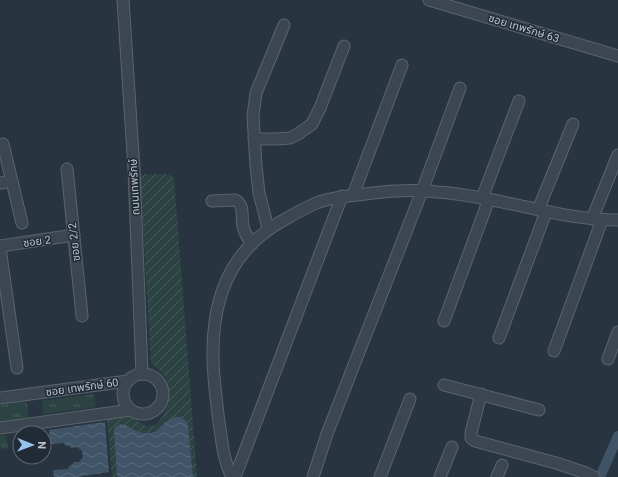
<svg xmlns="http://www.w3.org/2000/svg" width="618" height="477" font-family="Roboto,'Noto Sans Thai',sans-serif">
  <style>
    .grass { fill: url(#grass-tufts) }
    .garden { fill: url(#garden-furrows) }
    .water { fill: url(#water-waves) }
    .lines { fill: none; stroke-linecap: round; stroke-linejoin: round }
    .canal { stroke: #405468; stroke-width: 10 }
    .street-casing { stroke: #5a646d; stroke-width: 13 }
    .street { stroke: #3c4650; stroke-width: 11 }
    .labels { text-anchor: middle; stroke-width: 3; stroke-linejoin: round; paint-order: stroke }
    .street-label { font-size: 11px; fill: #b9c1ca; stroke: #212b35 }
  </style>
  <defs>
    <pattern id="grass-tufts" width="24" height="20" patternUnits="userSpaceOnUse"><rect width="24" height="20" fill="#2b4342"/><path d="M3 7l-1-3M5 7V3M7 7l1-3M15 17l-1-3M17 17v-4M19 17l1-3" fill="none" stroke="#485c5c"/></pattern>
    <pattern id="garden-furrows" width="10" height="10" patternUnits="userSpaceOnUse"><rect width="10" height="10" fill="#2b4342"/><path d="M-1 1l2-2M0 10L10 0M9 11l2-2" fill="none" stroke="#485c5c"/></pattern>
    <pattern id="water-waves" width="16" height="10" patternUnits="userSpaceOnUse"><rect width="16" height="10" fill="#405468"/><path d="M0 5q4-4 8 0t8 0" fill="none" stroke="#5a6b7c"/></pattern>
  </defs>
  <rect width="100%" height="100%" fill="#283540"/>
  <!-- grass -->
  <g class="grass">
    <polygon points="94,394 96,407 43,414 42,401"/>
    <polygon points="27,401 29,418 0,422 0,405"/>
    <polygon points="0,435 6,435 8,448 0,449"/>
  </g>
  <!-- garden -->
  <path class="garden" d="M146,174H169L174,178L197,477H193L188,426L168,419C165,422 161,428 157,430C151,433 144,434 138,432C130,428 121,418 114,431L117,477H112L107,419L128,415L146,426L156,425C169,410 176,387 160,371C158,368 154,366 151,363L140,176Z"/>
  <!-- water -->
  <g class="water">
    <path d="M175,417C183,417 186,419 188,426L193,477H117L114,431L115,427L121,424C129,425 134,431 142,433C161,436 161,420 175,417Z"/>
    <polygon points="105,422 109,472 77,477 54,477 53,470 68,469 69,466 73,464 73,462 79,462 83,457 82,451 77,447 71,448 70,446 66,446 64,443 50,444 49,430"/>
  </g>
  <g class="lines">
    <!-- canal -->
    <polyline class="canal" points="600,477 618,436"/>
    <defs>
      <g id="street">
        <polyline points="123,0 134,169 142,374"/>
        <polyline points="429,0 618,56"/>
        <polyline points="254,139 277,139 290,138 298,134 312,124 320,108 344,46"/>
        <polyline points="3,144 22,223"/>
        <polyline points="67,169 82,316"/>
        <polyline points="0,183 12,181"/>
        <polyline points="353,195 402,65"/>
        <polyline points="482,198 519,101"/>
        <path d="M212,201L235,200C245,204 241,218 243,226C244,233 248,238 252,244"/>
        <polyline points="538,210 573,124"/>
        <polyline points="592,219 618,155"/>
        <polyline points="268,228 259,193 256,166 253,116 256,93 284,25"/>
        <polyline points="0,246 74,235"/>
        <polyline points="0,248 17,368"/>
        <polyline points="444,321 489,199"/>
        <polyline points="499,338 546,212"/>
        <polyline points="554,351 602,220"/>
        <polyline points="608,359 618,332"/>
        <circle cx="143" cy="394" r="20"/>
        <polyline points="444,385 539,410"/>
        <polyline points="481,394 471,433 471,438 475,441 556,463 586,473 594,477"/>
        <polyline points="0,398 128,381"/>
        <polyline points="0,428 131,410"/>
        <path d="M232,477C223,460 222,441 219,422C215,389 210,355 215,322C221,278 243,243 282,221C294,214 306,207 319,202C334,197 349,196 365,194C389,191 414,189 437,192C454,193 471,196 487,199C531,207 573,220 618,220"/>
        <polyline points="235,477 342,196"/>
        <polyline points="313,477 327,434 422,191 460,88"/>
        <polyline points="380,477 410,399"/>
        <polyline points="440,477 452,447"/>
        <polyline points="497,477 502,465"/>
      </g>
    </defs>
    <!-- street casing -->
    <use href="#street" class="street-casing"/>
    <!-- street -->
    <use href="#street" class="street"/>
  </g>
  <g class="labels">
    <!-- street labels -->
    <g class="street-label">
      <text transform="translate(524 28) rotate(17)" y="4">ซอย เทพรักษ์ 63</text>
      <text transform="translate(134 187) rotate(-93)" y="4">ถนนเทพรักษ์</text>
      <text transform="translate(37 241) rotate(-8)" y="4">ซอย 2</text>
      <text transform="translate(74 242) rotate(-96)" y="4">ซอย 2/2</text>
      <text transform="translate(82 387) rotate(-8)" y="4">ซอย เทพรักษ์ 60</text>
    </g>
  </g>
  <!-- north arrow -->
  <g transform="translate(32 445) rotate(91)"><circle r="19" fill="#212b35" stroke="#5e6771"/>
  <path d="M0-3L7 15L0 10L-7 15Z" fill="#97c3f1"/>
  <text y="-6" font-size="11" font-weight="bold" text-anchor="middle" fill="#b9c1ca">N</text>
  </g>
</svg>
